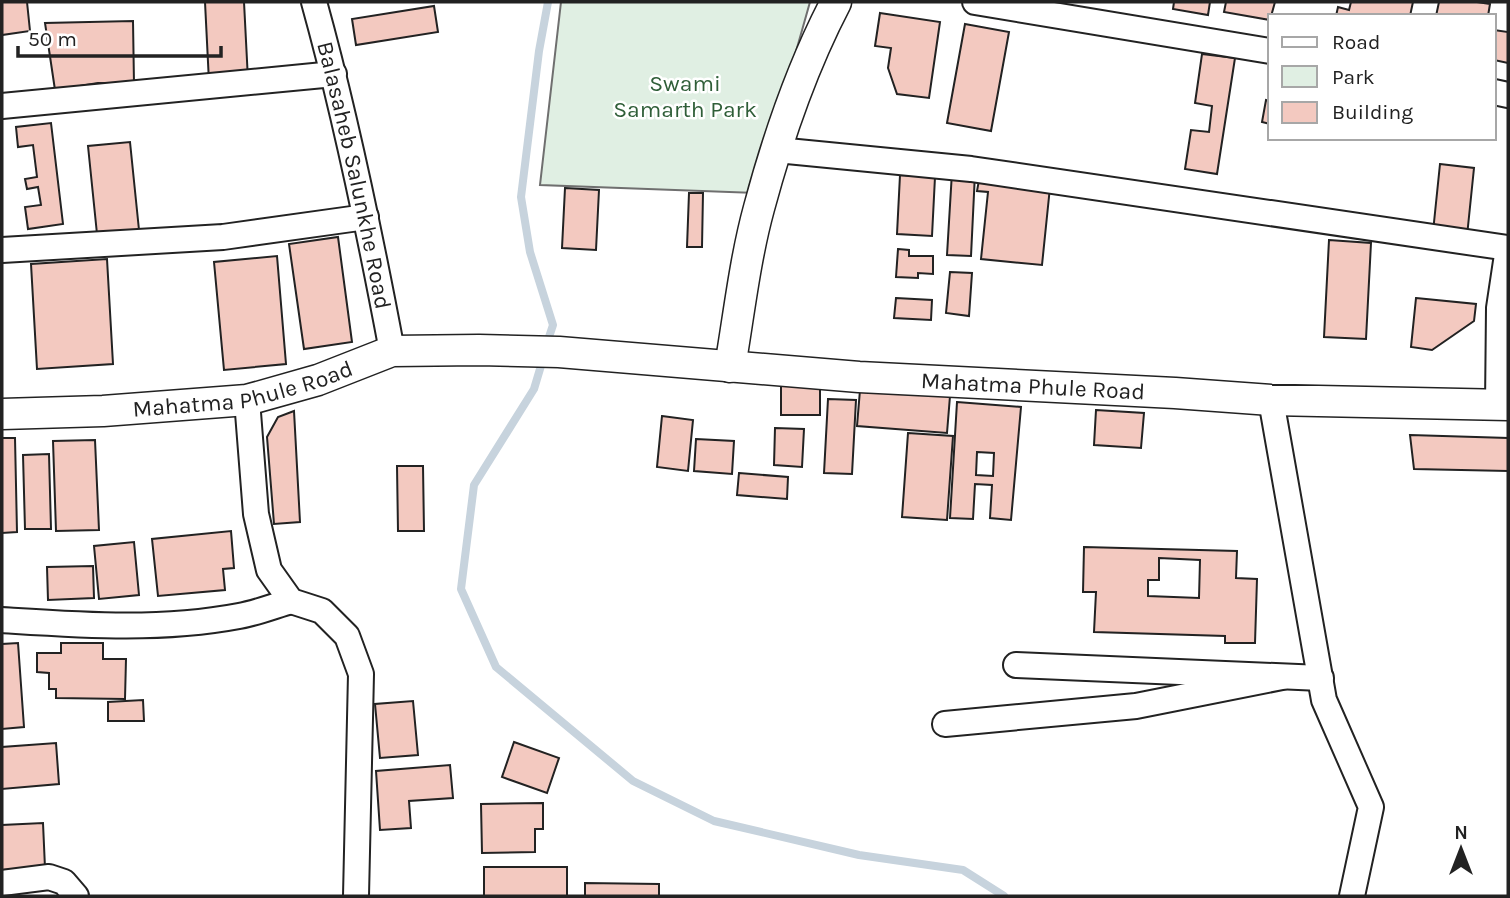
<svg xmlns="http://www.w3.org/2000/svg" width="1510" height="898" font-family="Karla,sans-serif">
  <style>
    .green { fill: #e0efe3; stroke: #6f6f6f; stroke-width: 2 }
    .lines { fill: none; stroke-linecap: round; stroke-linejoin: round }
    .stream { stroke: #c7d3dd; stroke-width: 8 }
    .building { fill: #f3c9c0; stroke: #222; stroke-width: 2; fill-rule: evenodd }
    .minor-casing { stroke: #222; stroke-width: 28 }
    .tertiary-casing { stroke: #222; stroke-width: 33 }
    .minor { stroke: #fff; stroke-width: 24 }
    .tertiary { stroke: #fff; stroke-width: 30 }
    .labels { text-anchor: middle; stroke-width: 5; stroke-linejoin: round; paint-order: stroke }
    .park-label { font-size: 23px; fill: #2f5e38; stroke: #fff }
    .street-label { font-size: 23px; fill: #222; stroke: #fff }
  </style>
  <rect width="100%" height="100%" fill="#fff"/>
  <!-- green -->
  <polygon class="green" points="561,2 810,2 756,193 540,185"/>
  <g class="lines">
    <!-- stream -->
    <g class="stream">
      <polyline points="546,346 553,325 530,252 521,197 539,51 548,2"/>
      <polyline points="543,359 534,389 474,485 461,589 496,667 633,781 714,821 859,855 963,870 1004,896"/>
    </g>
  </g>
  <!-- building -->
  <g class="building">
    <polygon points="2,2 27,2 30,31 2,35"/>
    <polygon points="205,2 244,2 248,80 209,82"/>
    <polygon points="1174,2 1210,2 1208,15 1173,9"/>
    <polygon points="1226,2 1275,2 1270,20 1224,12"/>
    <polygon points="1351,2 1413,2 1410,16 1336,16 1338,7 1349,10"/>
    <polygon points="1439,2 1477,2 1490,4 1488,16 1436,16"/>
    <polygon points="434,6 438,32 356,45 352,19"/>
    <polygon points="880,13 940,22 929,98 897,94 888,68 891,48 875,46"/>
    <polygon points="133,21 134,84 98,83 55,90 45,23"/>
    <polygon points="965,24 1009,32 991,131 947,123"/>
    <polygon points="1494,30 1508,32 1508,63 1494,60"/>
    <polygon points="1202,54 1235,58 1217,174 1185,169 1191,130 1209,132 1212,106 1195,103"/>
    <polygon points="1266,100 1270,101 1270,124 1262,122"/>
    <polygon points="51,123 63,224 28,229 25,207 41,205 38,187 27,189 25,179 37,177 33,145 18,147 16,127"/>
    <polygon points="130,142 139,230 97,234 88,146"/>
    <polygon points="1440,164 1474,168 1467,236 1433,232"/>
    <polygon points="952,172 975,173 971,256 947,255"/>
    <polygon points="900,175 935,177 932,236 897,234"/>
    <polygon points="979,180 1050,187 1042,265 981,259 988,192 977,191"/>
    <polygon points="565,188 599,190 596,250 562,248"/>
    <polygon points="689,193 703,193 702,247 687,247"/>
    <polygon points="338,237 352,342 304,349 289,244"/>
    <polygon points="1329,240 1371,243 1366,339 1324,337"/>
    <polygon points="898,249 909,250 909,256 933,256 933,274 918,273 918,278 896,277"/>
    <polygon points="277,256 286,364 224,370 214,262"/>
    <polygon points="107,259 113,364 37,369 31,264"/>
    <polygon points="950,272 972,273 969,316 946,313"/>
    <polygon points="896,298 932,300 931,320 894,318"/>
    <polygon points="1416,298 1476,304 1474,321 1432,350 1411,347"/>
    <polygon points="781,383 820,384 820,415 781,415"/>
    <polygon points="860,390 950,396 947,433 857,426"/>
    <polygon points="828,399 856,400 852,474 824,473"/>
    <path d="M957,402L1021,407L1011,520L990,518L992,485L975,484L973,519L950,518ZM977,452L994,453L993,476L976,475Z"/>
    <polygon points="1096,410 1144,413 1141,448 1094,445"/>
    <polygon points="294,411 300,522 274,524 267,437 278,417"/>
    <polygon points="662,416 693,420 688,471 657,467"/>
    <polygon points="775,428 804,429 802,467 774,465"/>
    <polygon points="908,433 953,436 947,520 902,517"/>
    <polygon points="1410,435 1508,438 1508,471 1414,469"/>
    <polygon points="2,438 15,438 17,532 2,533"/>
    <polygon points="696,439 734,441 732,474 694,471"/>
    <polygon points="95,440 99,530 56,531 53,441"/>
    <polygon points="49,454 51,529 25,529 23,455"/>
    <polygon points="397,466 423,466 424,531 398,531"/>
    <polygon points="739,473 788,477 787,499 737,495"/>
    <polygon points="231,531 234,568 223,569 225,590 158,596 152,539"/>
    <polygon points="134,542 139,595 99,599 94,546"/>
    <path d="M1084,547L1237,551L1236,578L1257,579L1255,643H1225V636L1094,632L1096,592H1083ZM1159,558L1200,560L1199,598L1148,596V580H1159Z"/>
    <polygon points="93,566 94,598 48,600 47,567"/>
    <polygon points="18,643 24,727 2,729 2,644"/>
    <polygon points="61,643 103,643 103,659 126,659 125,699 56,698 56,689 49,689 49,673 37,672 37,653 61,653"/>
    <polygon points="143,700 144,721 108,721 108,702"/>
    <polygon points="413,701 418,755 380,758 375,704"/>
    <polygon points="514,742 559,758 547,793 502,777"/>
    <polygon points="56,743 59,784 2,789 2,747"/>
    <polygon points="450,765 453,798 409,801 411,828 380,830 376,771"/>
    <polygon points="543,803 543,829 535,829 535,852 482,853 481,804"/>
    <polygon points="43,823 45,868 2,870 2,825"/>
    <rect x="484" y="867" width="83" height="29"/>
    <polygon points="585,883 659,884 659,896 585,896"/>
  </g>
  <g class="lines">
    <defs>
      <g id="minor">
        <path id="s1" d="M314,2C346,117 370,234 392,351"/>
        <polyline points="975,2 1270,51"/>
        <polyline points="1494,92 1508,95"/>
        <polyline points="2,106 334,74"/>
        <polyline points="777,150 971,169 1508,248"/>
        <polyline points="2,250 223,237 366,217"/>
        <polyline points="247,400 256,514 269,570 291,601 322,611 347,636 361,674 356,896"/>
        <polyline points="1271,400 1324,700 1371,807 1352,896"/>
        <polyline points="1498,405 1499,308 1508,248"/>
        <path d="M2,620C81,625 160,631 239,616C256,613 274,606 291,601"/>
        <polyline points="1016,665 1321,678"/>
        <polyline points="945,724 1136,706 1282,677"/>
        <polyline points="2,883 49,877 64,882 76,896"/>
      </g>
      <g id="tertiary">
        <path d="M730,367C739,314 745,259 759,208C778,137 802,67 836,2"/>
        <path id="s2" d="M2,414L103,411L247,400L318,380L392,351L479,350L559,352L859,377L1175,393L1271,400L1508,405"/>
      </g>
    </defs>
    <!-- minor casing -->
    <use href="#minor" class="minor-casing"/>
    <!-- tertiary casing -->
    <use href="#tertiary" class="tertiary-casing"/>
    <!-- minor -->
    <use href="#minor" class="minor"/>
    <!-- tertiary -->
    <use href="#tertiary" class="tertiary"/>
  </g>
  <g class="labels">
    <!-- park labels -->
    <g class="park-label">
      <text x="685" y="91">Swami<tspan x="685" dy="26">Samarth Park</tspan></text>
    </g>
    <!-- street labels -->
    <g class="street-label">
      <text dy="8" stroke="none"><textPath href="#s1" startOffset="178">Balasaheb Salunkhe Road</textPath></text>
      <text dy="8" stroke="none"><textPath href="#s2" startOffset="1041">Mahatma Phule Road</textPath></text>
      <text dy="8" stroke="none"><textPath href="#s2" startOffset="243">Mahatma Phule Road</textPath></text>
    </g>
  </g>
  <!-- border -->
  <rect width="1510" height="898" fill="none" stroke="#222222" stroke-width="7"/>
  <!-- legend -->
  <rect x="1268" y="14" width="228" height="126" fill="#ffffff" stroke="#a7a7a7" stroke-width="2"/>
  <rect x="1282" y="37" width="35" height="10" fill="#ffffff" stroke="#a7a7a7" stroke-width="2"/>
  <text x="1332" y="49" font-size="21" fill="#222222">Road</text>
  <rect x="1282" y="66" width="35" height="21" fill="#e0efe3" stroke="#a7a7a7" stroke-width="2"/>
  <text x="1332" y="84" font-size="21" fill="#222222">Park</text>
  <rect x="1282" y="102" width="35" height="21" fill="#f3c9c0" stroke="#a7a7a7" stroke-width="2"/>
  <text x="1332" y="119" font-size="21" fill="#222222">Building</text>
  <!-- north arrow -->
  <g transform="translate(1461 849)" stroke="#ffffff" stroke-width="5" paint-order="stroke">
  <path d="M0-5L12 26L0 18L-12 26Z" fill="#222222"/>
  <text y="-10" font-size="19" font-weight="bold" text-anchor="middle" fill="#222222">N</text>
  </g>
  <!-- scale -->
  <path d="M18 46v10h203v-10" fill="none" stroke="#222222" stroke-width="3.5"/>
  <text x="28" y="46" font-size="21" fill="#222222" stroke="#ffffff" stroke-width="5" paint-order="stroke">50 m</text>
</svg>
